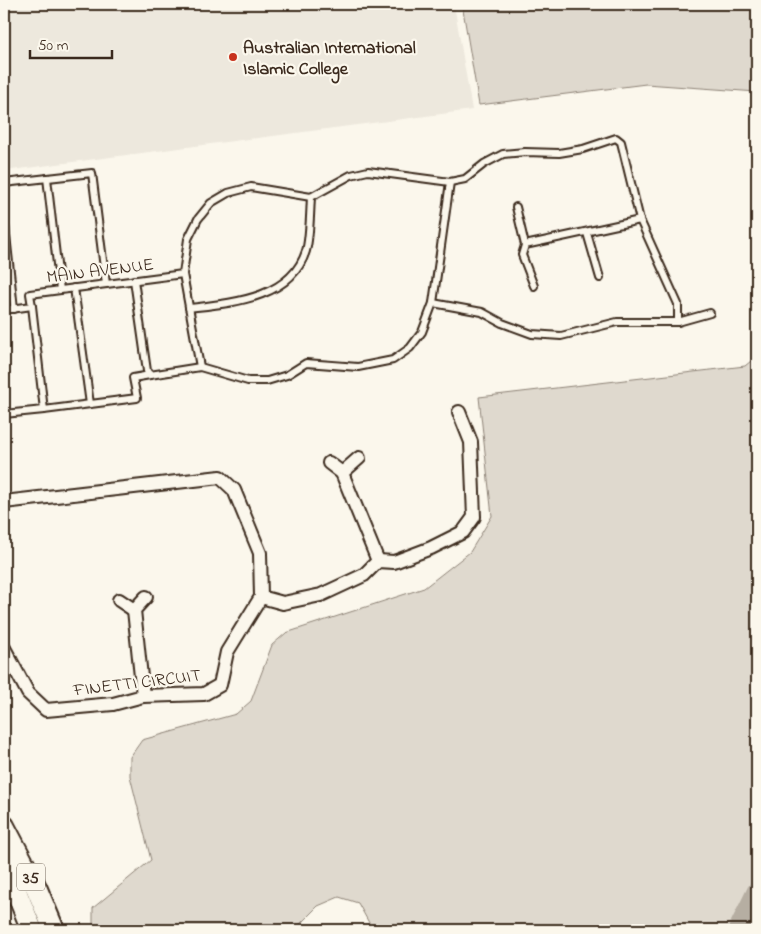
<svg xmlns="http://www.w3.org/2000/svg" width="761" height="934" font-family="'Indie Flower',sans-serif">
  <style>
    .built { fill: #ede8dd }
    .green { fill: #dfd9ce; stroke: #8d8276 }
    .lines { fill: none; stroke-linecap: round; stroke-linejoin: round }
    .river { stroke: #b6aea2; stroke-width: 20 }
    .lane-casing { stroke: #3b2a1e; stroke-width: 10 }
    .street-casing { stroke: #3b2a1e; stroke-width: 16 }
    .primary-casing { stroke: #3b2a1e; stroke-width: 24 }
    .lane { stroke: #fbf7ec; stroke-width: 6 }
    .street { stroke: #fbf7ec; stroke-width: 12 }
    .primary { stroke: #fbf7ec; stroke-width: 20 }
    .poi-dot { fill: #c8321e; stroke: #fbf7ec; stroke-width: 2 }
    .labels { text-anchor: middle; stroke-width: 4.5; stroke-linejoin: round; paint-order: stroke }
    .shield { fill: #fbf7ec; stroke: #75685c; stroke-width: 1 }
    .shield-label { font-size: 16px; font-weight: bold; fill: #3b2a1e }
    .poi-label { font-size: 18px; font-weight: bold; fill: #3b2a1e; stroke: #fbf7ec; text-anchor: start }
    .street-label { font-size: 18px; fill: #3b2a1e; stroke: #fbf7ec }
  </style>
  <rect width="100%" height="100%" fill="#fbf7ec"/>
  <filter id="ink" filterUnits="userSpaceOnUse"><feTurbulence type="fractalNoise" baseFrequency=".02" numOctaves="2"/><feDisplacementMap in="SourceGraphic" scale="10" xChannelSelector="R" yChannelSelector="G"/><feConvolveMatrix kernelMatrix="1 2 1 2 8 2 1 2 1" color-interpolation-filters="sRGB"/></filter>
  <g filter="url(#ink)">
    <!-- built -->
    <polygon class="built" points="4,4 454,4 472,110 4,171"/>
    <!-- green -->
    <g class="green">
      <polygon points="462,4 757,4 757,92 646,84 479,105"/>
      <polygon points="757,356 757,930 373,930 358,903 339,897 318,906 294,930 93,930 93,908 151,860 130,776 130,757 142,740 236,714 251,701 272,645 286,633 424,588 470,552 492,516 479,397 745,366"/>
    </g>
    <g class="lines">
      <!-- river -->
      <polyline class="river" points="738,930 757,891"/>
      <defs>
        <g id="lane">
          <polyline points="47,178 60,290"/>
          <polyline points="4,183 92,173 106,284"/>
          <polyline points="516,207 525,245 522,255 534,286"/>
          <polyline points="4,216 14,309"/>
          <polyline points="587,233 600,278"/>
          <polyline points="525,245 640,220"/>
          <polyline points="134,280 147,371 150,375 200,367 248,381 267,381 287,375 306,363 358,367 393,360 410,348 422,332 433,303 450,182"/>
          <polyline points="74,288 90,404"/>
          <polyline points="433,303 482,312 502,323 532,334 561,336 617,322 678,322 710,313"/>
          <polyline points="32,306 44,410 137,398 133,378 150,375"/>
          <path d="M189,308C231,303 291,299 306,251C310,237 310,212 311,197"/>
          <polyline points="4,310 32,306 30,294 183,274"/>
          <polyline points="200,367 183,274 188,239 198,219 211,203 228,193 251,187 311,197 351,175 368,171 450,182 465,179 484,164 503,154 525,152 559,153 583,149 616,138 621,142 640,220 678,304 678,322"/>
          <polyline points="4,414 44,410"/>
        </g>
        <g id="street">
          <polyline points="342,473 359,458"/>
          <polyline points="4,502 220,477 234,490 260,553 261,597 227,652 220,685 204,694 143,696 113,704 46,710 28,693 4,648"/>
          <polyline points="378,561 394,562 431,548 463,532 474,517 471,442 459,412"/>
          <polyline points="261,597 283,603 321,595 364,575 378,561 342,473 329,463"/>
          <polyline points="119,600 134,610"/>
          <polyline points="143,696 134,610 146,597"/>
        </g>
        <g id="primary">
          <polyline points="4,826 36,887 54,930"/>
          <polyline points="4,867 14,886 32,930"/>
        </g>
      </defs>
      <!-- lane casing -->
      <use href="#lane" class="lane-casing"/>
      <!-- street casing -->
      <use href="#street" class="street-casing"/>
      <!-- primary casing -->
      <use href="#primary" class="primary-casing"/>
      <!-- lane -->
      <use href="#lane" class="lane"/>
      <!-- street -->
      <use href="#street" class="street"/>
      <!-- primary -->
      <use href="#primary" class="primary"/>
    </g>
  </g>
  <!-- markers -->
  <circle class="poi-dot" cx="233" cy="57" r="5"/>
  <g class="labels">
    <!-- shield labels -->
    <rect class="shield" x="17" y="863.5" width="28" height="27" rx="4"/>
    <g class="shield-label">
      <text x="31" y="883">35</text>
    </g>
    <!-- poi labels -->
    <g class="poi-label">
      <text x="243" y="53">Australian International<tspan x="243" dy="21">Islamic College</tspan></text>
    </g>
    <!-- street labels -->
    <g class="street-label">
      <text transform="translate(100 270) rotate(-7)" y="6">MAIN AVENUE</text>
      <text transform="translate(137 682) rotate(-7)" y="6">FINETTI CIRCUIT</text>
    </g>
  </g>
  <!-- margin -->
  <rect width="761" height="934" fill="none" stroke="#fbf7ec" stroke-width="20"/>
  <rect x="10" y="10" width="741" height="914" fill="none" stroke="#3b2a1e" stroke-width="2" filter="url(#ink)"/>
  <!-- scale -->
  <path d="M30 50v8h82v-8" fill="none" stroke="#3b2a1e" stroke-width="2.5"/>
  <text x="38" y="50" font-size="15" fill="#3b2a1e" stroke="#fbf7ec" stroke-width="4" paint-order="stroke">50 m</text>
</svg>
